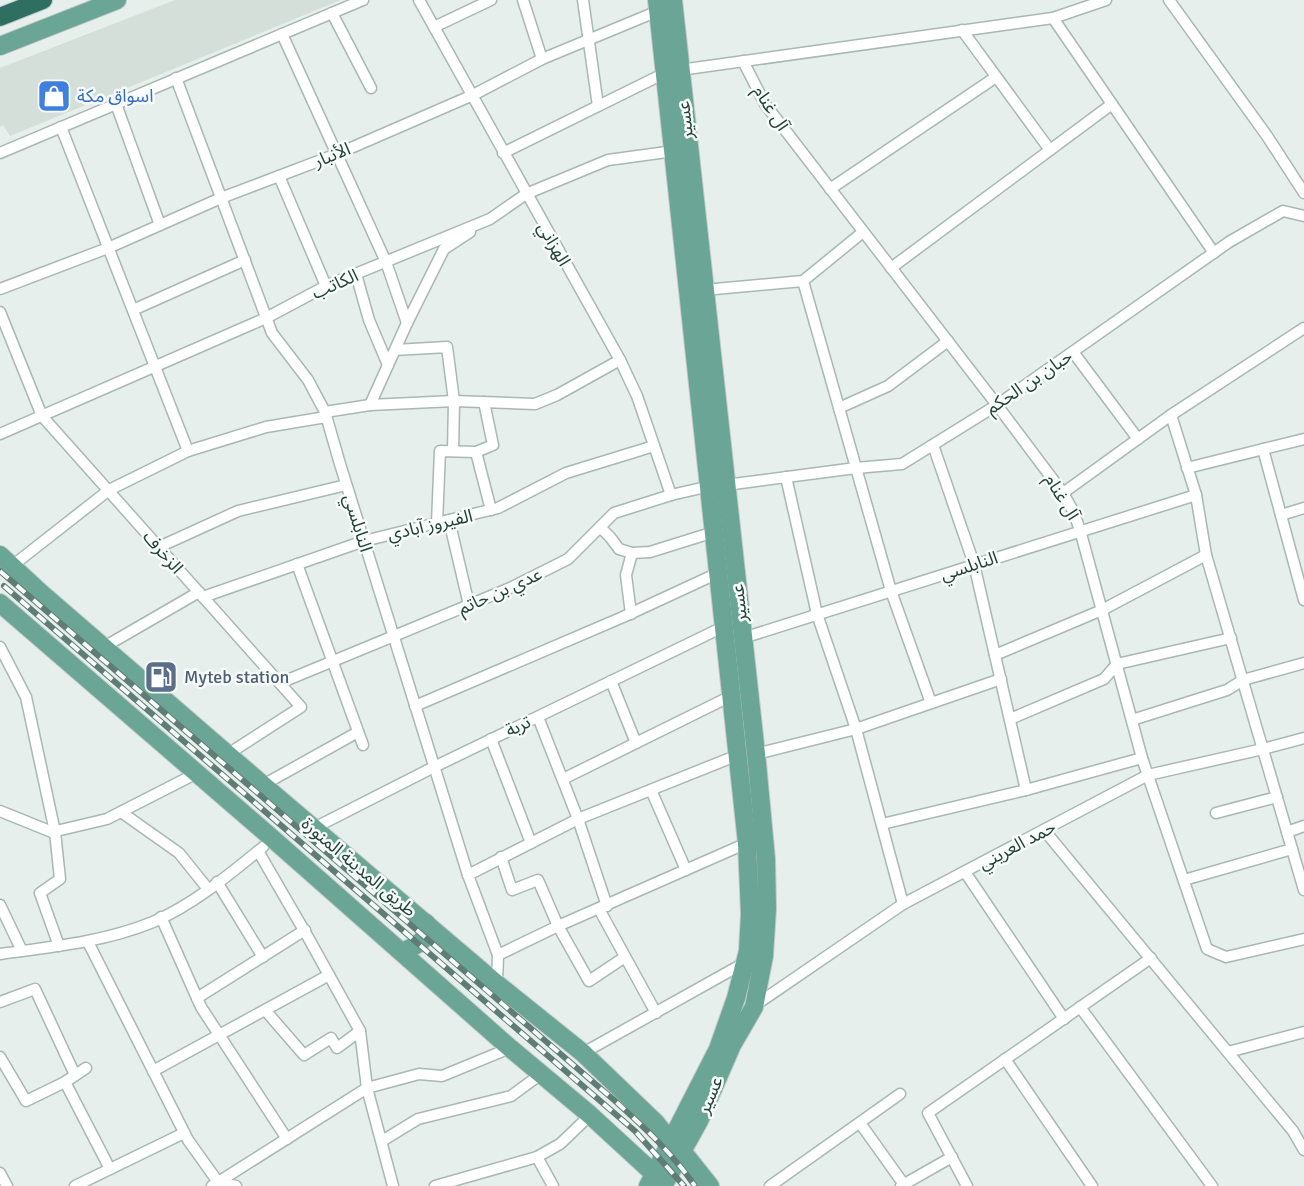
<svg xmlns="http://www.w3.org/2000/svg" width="1304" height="1186" font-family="Signika,'Noto Sans Arabic',sans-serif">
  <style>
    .built { fill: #d4dfda }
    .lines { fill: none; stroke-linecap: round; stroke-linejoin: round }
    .street-casing { stroke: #a8b8b2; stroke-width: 13 }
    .primary-casing { stroke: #c2cac8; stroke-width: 20 }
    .highway-casing { stroke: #c2cac8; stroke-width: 20 }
    .street { stroke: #fff; stroke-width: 10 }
    .primary { stroke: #6aa596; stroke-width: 18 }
    .highway { stroke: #2f6f62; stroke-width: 18 }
    .rail-casing { stroke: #5f7d75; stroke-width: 6 }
    .rail { stroke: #f7fbf9; stroke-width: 4; stroke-dasharray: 11; stroke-linecap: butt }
    .labels { text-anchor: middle; stroke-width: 5; stroke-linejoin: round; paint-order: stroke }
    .shop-label { font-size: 18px; fill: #366cbe; stroke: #f7fbf9; text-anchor: start }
    .street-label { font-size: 18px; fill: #24423a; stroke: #f7fbf9 }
    .service-label { font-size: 18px; fill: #4e5e75; stroke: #f7fbf9; text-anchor: start }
  </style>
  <rect width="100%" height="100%" fill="#e6efeb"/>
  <!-- built -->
  <polygon class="built" points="175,0 341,0 10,136 3,125 0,127 0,68"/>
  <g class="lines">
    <defs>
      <g id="street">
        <polyline points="419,0 620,360 637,396 671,495"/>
        <polyline points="523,0 542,59"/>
        <polyline points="583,0 598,106"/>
        <polyline points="1169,0 1267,136 1304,193"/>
        <polyline points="332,13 371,88"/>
        <polyline points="1053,18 1214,253"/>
        <polyline points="434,27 491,0"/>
        <polyline points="962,30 1050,150"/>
        <polyline points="282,34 386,262 407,323"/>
        <polyline points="743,61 765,104 997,405 1063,493 1073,511 1080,530 1142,758 1207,949 1226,957 1304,939"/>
        <polyline points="680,70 1053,18 1106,0"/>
        <polyline points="176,78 272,333 308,380 325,412 340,464 468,875 498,955 497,984"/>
        <polyline points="116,104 160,225"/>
        <polyline points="61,127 188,451"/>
        <polyline points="0,153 363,0"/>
        <polyline points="503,153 665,73"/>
        <polyline points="279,176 326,286"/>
        <polyline points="830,189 996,77"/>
        <polyline points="891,268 1112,104"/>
        <polyline points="356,274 369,320 388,365"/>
        <polyline points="803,281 891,591 931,703"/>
        <polyline points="0,289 108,248 221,198 337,154 473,95 542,59 658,11"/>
        <polyline points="704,290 803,281 863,232"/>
        <polyline points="133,310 245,260"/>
        <polyline points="0,312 42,416 301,707 228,754"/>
        <polyline points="395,350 447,347 454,401 453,451"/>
        <polyline points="1073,352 1138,439"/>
        <polyline points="370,405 407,323 444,249 470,232"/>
        <polyline points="839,408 888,386 948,341"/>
        <polyline points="325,412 370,405 454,401 535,404 557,395 620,360"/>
        <polyline points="1171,415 1196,495 1206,555 1304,890"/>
        <polyline points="0,434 266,318 326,286 490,219 526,194 608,160 674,151"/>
        <polyline points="933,445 974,564 1026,790"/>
        <polyline points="1263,449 1304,600"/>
        <polyline points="476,452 491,510"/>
        <polyline points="1187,468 1304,439"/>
        <polyline points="786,477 817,614 856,729 903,904"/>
        <polyline points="726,485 856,468 902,464 997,405 1229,242 1283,211 1304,216"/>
        <polyline points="1063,493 1171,415 1304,328"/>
        <polyline points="1281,515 1304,508"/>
        <polyline points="449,520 469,605"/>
        <polyline points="437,523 440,451 476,452 493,445 484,402"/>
        <polyline points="600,527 610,537 619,549 632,553 650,552 714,532"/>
        <polyline points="159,547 238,511 346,485"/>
        <polyline points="297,564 363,745"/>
        <polyline points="12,566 109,490 188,451 266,427 326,417"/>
        <polyline points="203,597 364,541 498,508 566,473 654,446"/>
        <polyline points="631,614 626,575 632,553"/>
        <polyline points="743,638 1196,495"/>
        <polyline points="0,647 26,697 55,832 60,879 40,893 59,946"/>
        <polyline points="104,647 199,592"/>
        <polyline points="995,655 1102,610 1206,555"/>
        <polyline points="611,681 636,743"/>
        <polyline points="280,683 510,588 568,559 614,513 671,495 710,486"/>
        <polyline points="415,706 623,617 718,573"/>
        <polyline points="538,717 578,819 607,906"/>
        <polyline points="1010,719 1104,679 1117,664 1231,638"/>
        <polyline points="1132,720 1227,690 1243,680 1304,663"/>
        <polyline points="491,739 531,843"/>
        <polyline points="756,754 856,729 1001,679"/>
        <polyline points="563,779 731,696"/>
        <polyline points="263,785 358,732"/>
        <polyline points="651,790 686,870"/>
        <polyline points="0,811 52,832 107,819 197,773"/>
        <polyline points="121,812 179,853 208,889"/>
        <polyline points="1216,813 1277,797"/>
        <polyline points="882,824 1026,790 1142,758"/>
        <polyline points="314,828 434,767 723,627"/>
        <polyline points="1044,830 1293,1131 1304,1150"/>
        <polyline points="1287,832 1304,826"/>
        <polyline points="258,851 309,939 360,1031 367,1088 393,1186"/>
        <polyline points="501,857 512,890 538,880 558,926 589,981 625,957"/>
        <polyline points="965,872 1064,1019"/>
        <polyline points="468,875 578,819 738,755"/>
        <polyline points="1184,880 1292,849"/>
        <polyline points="217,882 263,957"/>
        <polyline points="0,905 22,951"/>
        <polyline points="599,909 656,1013"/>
        <polyline points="161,917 201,1007 287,1139"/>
        <polyline points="88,942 188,1140 218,1182 236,1186"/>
        <path d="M0,954C52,947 104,942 153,922C193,905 230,874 263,847"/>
        <polyline points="498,955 558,926 747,843"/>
        <polyline points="197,998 305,930"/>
        <polyline points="0,1002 35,989 75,1075"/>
        <polyline points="754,1006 903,904 1148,775 1263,749 1304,738"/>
        <polyline points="1080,1007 1212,1186"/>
        <polyline points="265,1010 304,1055 331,1038 337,1048 360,1031"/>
        <polyline points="1228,1052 1304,1032"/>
        <polyline points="583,1053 746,962"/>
        <polyline points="0,1057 26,1101 65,1082 86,1068"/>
        <polyline points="1005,1059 1092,1186"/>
        <polyline points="153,1071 329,975"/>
        <polyline points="65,1082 110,1169"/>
        <polyline points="860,1123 905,1186"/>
        <polyline points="382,1141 418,1119 511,1096 541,1074"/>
        <polyline points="537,1157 553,1186"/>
        <polyline points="0,1173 7,1186"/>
        <polyline points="75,1186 184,1133"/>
        <polyline points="212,1186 367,1088 419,1074 442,1076 510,1048"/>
        <polyline points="435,1186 537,1157 560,1144 583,1122 589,1114"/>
        <polyline points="770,1186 900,1094"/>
        <polyline points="901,1186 952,1157"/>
        <polyline points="967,1186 928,1113 1151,958"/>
      </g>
      <g id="primary">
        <polyline points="0,46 117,0"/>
        <polyline points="0,555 41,593 263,785 497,984 583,1053 656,1123 671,1142 683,1152 710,1186"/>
        <polyline points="0,603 273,839 510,1048 589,1114 663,1182"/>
        <path d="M402,952C416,946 430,940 426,923"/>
        <polyline points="648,1186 718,1049 736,998 748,951 750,914 747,843 657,0"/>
        <polyline points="663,1186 699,1121 732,1045 754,1007 764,956 767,909 766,859 757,763 673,0"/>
      </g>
      <polyline id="highway" points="0,17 43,0"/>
    </defs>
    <!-- street casing -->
    <use href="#street" class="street-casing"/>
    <!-- primary casing -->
    <use href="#primary" class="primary-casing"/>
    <!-- highway casing -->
    <use href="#highway" class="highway-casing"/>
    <!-- street -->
    <use href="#street" class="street"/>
    <!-- primary -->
    <use href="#primary" class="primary"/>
    <!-- highway -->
    <use href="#highway" class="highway"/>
    <defs>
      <g id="rail">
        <path d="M0,571L614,1100C643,1126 673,1154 695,1186"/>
        <polyline points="4,586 635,1131 684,1186"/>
      </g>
    </defs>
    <!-- rail casing -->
    <use href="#rail" class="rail-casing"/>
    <!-- rail -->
    <use href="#rail" class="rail"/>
  </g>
  <!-- icons -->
  <defs>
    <symbol id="shop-square" viewBox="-11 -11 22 22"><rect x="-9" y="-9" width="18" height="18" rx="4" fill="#3f7fe0" stroke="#f7fbf9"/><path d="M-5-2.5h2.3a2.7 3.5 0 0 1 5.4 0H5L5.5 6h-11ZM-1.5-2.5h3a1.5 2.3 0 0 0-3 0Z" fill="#fff"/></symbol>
    <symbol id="fuel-square" viewBox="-11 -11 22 22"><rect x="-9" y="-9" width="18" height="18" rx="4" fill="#5c6f8a" stroke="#f7fbf9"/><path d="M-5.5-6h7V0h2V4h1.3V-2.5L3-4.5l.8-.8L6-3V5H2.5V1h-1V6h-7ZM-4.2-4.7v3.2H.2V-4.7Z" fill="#fff"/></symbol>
  </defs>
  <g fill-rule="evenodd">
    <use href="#shop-square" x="35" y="77" width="38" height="38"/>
    <use href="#fuel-square" x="142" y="658" width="38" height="38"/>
  </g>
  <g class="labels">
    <!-- shop labels -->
    <g class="shop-label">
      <text x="77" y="102">اسواق مكة</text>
    </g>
    <!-- street labels -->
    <g class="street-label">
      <text transform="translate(771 108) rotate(57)" y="6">آل غنام</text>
      <text transform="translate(685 120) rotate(-96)" y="6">عسير</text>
      <text transform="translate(332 155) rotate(-22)" y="6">الأنبار</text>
      <text transform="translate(554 244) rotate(60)" y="6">الهزاني</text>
      <text transform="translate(335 284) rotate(-24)" y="6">الكاتب</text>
      <text transform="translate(1029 382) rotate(-34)" y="6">حبان بن الحكم</text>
      <text transform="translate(1062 497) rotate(59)" y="6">آل غنام</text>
      <text transform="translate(358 523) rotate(73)" y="6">النابلسي</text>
      <text transform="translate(430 525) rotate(-13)" y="6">الفيروز آبادي</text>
      <text transform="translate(163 552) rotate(49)" y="6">الزخرف</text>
      <text transform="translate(969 566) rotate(-18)" y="6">النابلسي</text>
      <text transform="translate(500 591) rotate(-24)" y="6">عدي بن حاتم</text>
      <text transform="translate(739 603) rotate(-96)" y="6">عسير</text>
      <text transform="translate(518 726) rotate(-26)" y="6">تربة</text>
      <text transform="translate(1017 845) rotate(-28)" y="6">حمد العريني</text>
      <text transform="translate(359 867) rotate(40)" y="6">طريق المدينة المنورة</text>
      <text transform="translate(710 1095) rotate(-67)" y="6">عسير</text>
    </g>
    <!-- service labels -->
    <g class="service-label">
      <text x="184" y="683">Myteb station</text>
    </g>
  </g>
</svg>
